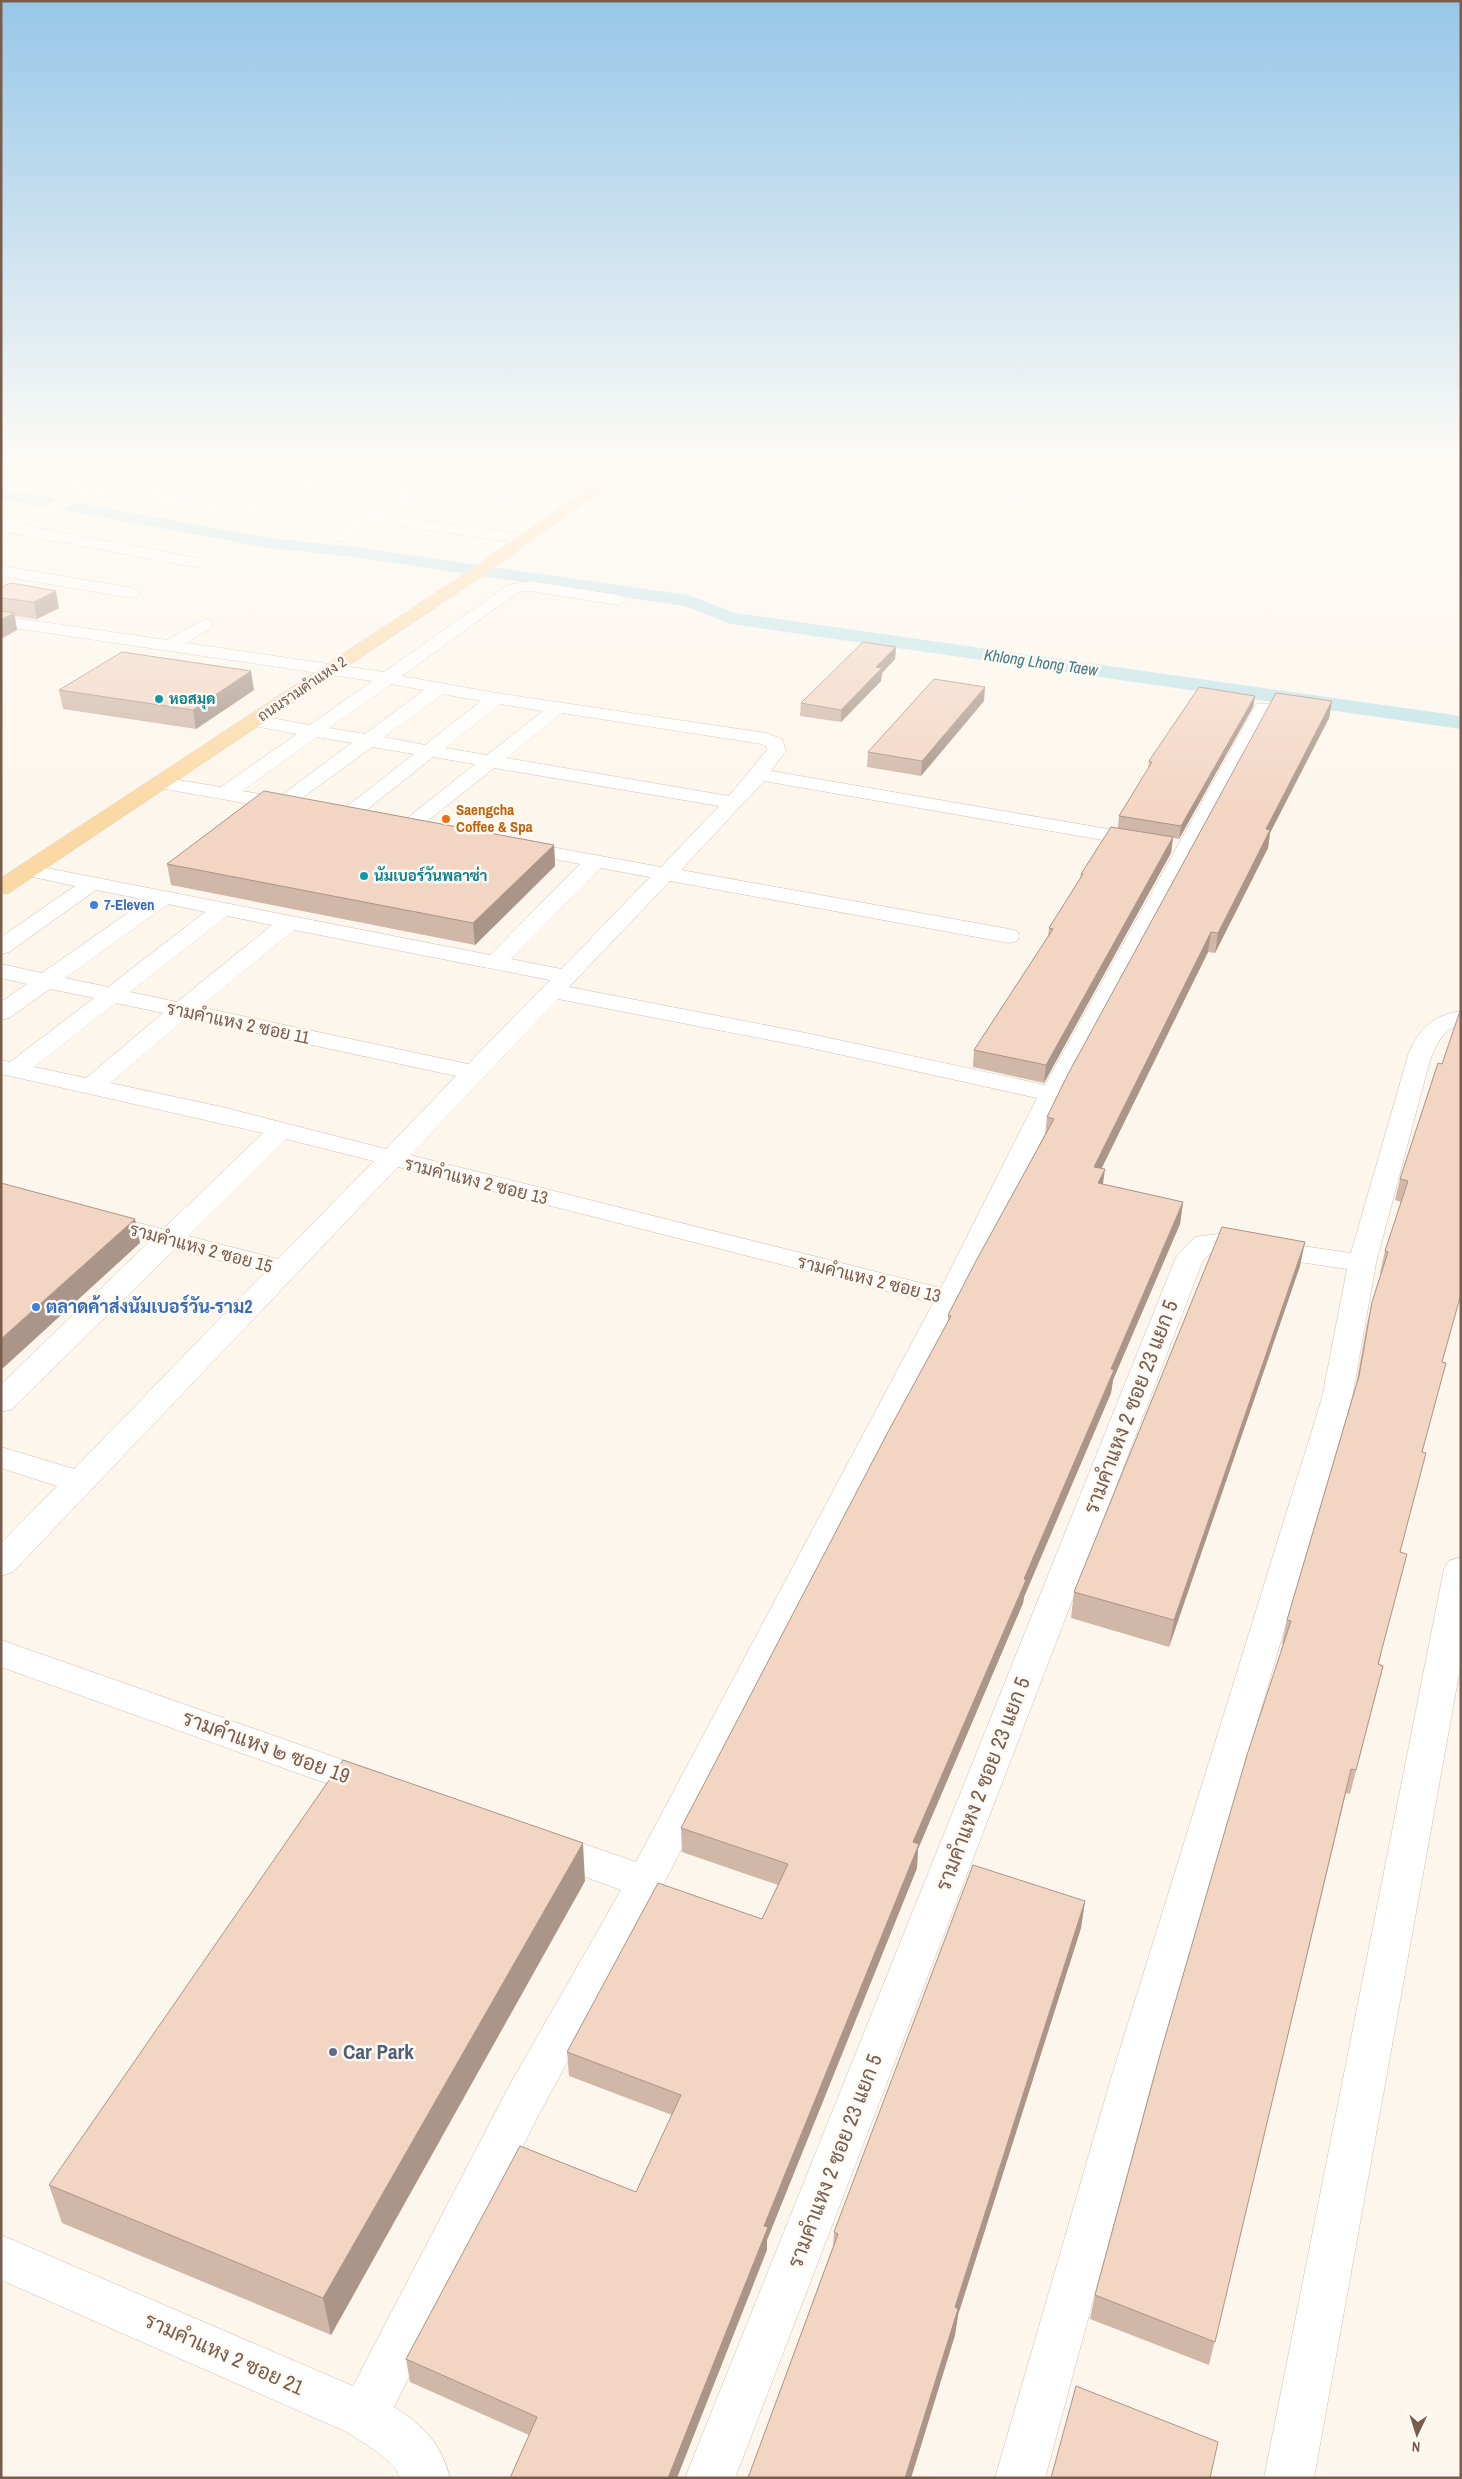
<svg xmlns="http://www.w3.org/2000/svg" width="1462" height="2479" font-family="'Archivo Narrow',Sarabun,sans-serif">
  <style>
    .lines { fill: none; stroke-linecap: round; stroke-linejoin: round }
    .canal { fill: #bfe3e8; fill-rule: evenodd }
    .minor-casing { stroke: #d1beb0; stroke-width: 1 }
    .major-casing { stroke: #dad1cd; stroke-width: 1 }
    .minor { fill: #fff; fill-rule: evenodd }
    .major { fill: #fbd9a5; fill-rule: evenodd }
    .wall { fill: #d1b7a8 }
    .shaded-wall { fill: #aa9588 }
    .building { fill: #f3d5c3; stroke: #aa9588 }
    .culture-dot { fill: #0f9aa8; stroke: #fffaf3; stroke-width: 2 }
    .food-dot { fill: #e8710a; stroke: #fffaf3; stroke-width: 2 }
    .shop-dot { fill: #3f7fe0; stroke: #fffaf3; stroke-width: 2 }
    .service-dot { fill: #5c6f8a; stroke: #fffaf3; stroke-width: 2 }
    .labels { text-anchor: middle; stroke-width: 5; stroke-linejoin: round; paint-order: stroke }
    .far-street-label { font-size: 15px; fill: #7a5c4d; stroke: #fffaf3 }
    .far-culture-label { font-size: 15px; font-weight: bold; fill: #0d838f; stroke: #fffaf3; text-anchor: start }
    .far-food-label { font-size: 15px; font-weight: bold; fill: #c56008; stroke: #fffaf3; text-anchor: start }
    .far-shop-label { font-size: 15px; font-weight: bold; fill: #366cbe; stroke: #fffaf3; text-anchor: start }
    .far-water-label { font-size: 16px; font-style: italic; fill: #437c86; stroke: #fffaf3 }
    .street-label { font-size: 18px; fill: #7a5c4d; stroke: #fffaf3 }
    .shop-label { font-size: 18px; font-weight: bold; fill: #366cbe; stroke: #fffaf3; text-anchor: start }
    .near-street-label { font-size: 21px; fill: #7a5c4d; stroke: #fffaf3 }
    .near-service-label { font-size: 21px; font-weight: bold; fill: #4e5e75; stroke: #fffaf3; text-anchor: start }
  </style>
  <rect width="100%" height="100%" fill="#fdf6ec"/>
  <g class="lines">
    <!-- canal -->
    <polygon class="canal" points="1,489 269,538 354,547 688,595 735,613 1461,716 1461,729 731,624 684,606 354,557 269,548 1,499"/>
    <defs>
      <g id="minor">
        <polygon points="1,469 27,469 103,482 135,469 153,469 151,472 120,484 285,513 292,517 285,521 106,491 23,525 201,559 203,562 201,565 195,567 1,531 1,521 5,521 88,488 5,473 1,472"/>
        <polygon points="205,469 240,469 338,482 345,486 338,490 212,473"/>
        <polygon points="440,469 456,469 384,515 525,534 530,536 533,539 530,542 525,544 373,522 343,540 338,542 330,537 363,514"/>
        <polygon points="1,566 132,588 140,593 132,598 1,576"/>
        <path d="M530,581L618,595L626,600L618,605L530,591L518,592L402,676L496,693L766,733L782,739L786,750L771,771L1143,835L1150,837L1153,841L1150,845L1143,847L764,781L681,870L1009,929L1017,931L1020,936L1017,941L1009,943L670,881L569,987L811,1034L1045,1085L1254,708L1257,704H1269L1272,708L1064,1094L964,1299L659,1893L538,2116L394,2407C423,2425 441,2443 450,2478H400C396,2460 361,2442 347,2432L1,2280V2235L353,2386L508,2088L621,1890L536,1859L531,1848L536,1837L550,1832L636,1862L933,1303L398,1167L13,1572L1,1576V1543L57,1486L1,1468V1447L74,1469L265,1272L175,1249L12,1409L1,1412V1384L149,1242L92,1228L88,1222L92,1216L102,1214L163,1229L263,1133L1,1074V1060L10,1062L94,998L50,989L9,1018L1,1020V1002L27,984L1,978V964L42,973L146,900L96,890L9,952L1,954V937L75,886L19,874L16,870L19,866L26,864L490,955L580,864L511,851L508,847L511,843L518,841L661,867L719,806L494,768L415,831L408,833L401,831L398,827L401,823L475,764L433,757L355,819L348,821L341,819L338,815L341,811L414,754L372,747L298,801L301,805L298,809L291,811L153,787L150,783L153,779L160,777L221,787L297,734L249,725L246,721L249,717L255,715L310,725L372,681L1,626V616L167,640L205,619L211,620L213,624L211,628L186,643L384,672L508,585ZM391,684L424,690L365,734L329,728ZM443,694L481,701L425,745L384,737ZM500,704L543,711L487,755L445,748ZM562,713L762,744L766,746L767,750L729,796L506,758ZM317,737L352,743L279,797L242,791ZM600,868L650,877L561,969L511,959ZM168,904L205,912L108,987L65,978ZM227,916L272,925L177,1002L130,992ZM294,930L550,980L468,1064L200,1007ZM558,999L811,1048L1037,1098L941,1288L410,1155ZM116,1003L163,1013L86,1078L34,1067ZM186,1018L456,1076L386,1149L222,1107L110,1083ZM286,1139L374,1161L278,1259L188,1236Z"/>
        <path d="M1461,1011V1025C1443,1028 1436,1045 1430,1060L1376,1263L1352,1398L1154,2075L1045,2478H995L1112,2075L1322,1398L1347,1269L1218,1250L1213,1251L1203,1260L735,2478H685L1176,1257L1195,1237L1218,1234L1351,1253L1409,1052C1420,1028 1434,1015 1461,1011Z"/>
        <polygon points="1461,1557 1461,1663 1314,2478 1264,2478 1444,1569 1449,1561"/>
        <polygon points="1,1640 383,1774 389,1784 383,1794 370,1799 1,1667"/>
      </g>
      <polygon id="major" points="616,469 631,469 481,577 9,893 1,894 1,878 469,571"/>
    </defs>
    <!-- minor casing -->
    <use href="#minor" class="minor-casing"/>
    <!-- major casing -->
    <use href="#major" class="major-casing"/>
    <!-- minor -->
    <use href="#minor" class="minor"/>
    <!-- major -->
    <use href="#major" class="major"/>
  </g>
  <!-- wall -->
  <g class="wall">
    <polygon points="1,587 59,608 37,619 15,616 17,630 1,639"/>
    <polygon points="896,647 895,659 882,673 881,681 841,722 800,716 801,703"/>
    <polygon points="59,690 254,690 196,729 63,709"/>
    <polygon points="1255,696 1253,707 1179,839 1173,838 1171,853 1044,1083 973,1067 974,1050 1048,937 1049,928 1080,879 1081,874 1118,828 1119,816 1148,770 1149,761"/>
    <polygon points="984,701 921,776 867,767 868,752"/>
    <polygon points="1332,701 1329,718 1270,833 1268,848 1215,953 1208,952 1101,1169 1103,1184 1183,1202 1180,1224 1113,1380 1111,1393 1024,1597 1023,1603 918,1849 917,1868 767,2240 767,2250 529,2435 410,2382 406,2359 636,2192 672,2115 569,2076 567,2052 762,1919 778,1885 682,1852 681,1828 948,1322 948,1315 1045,1135 1047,1117"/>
    <polygon points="554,845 555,866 475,945 171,885 167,864"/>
    <polygon points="1438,1063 1460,1283 1400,1552 1379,1664 1383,1666 1350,1794 1346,1793 1209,2365 1090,2319 1095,2295 1283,1644 1282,1643 1287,1620 1356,1385 1367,1324 1372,1302 1381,1273 1380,1273 1385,1251 1401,1202 1395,1200 1400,1179"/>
    <polygon points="1300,1266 1169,1647 1071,1618 1074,1592"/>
    <polygon points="585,1881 331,2335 62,2223 49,2185"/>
    <polygon points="1085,1901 1081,1928 958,2315 955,2335 911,2478 748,2478 833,2247 834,2232"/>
  </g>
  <!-- shaded-wall -->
  <g class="shaded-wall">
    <polygon points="56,591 59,608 37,619 34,602"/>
    <polygon points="14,613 17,630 1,639 1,620"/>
    <polygon points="896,647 895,659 882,673 881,681 841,722 841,710 876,667"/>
    <polygon points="251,671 254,690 196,729 193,710"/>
    <polygon points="985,687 984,701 921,776 922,761"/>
    <polygon points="1255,696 1253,707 1179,839 1181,826"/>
    <polygon points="1332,701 1329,718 1270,833 1268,848 1215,953 1218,933 1266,829"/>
    <polygon points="1173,837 1171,853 1044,1083 1046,1065"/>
    <polygon points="554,845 555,866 475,945 473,923"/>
    <polygon points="1211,932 1208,952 1092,1188 1094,1167"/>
    <polygon points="1105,1169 1102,1191 1098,1183"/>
    <polygon points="1183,1202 1180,1224 1113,1380 1111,1393 1024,1597 1023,1603 918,1849 917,1868 767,2240 767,2250 677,2478 668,2478 764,2226 913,1842 1024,1579 1111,1369"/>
    <polygon points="135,1219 140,1243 1,1370 1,1339"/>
    <polygon points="1305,1242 1300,1266 1169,1647 1174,1620"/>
    <polygon points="583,1843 585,1881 331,2335 323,2298"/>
    <polygon points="1085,1901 1081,1928 958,2315 955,2335 911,2478 905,2478 955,2307"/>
  </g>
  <!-- building -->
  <g class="building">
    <polygon points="11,583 56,591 34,602 1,598 1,587"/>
    <polygon points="1,611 14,613 1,620"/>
    <polygon points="863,642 896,647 876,667 882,668 841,710 801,703"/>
    <polygon points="122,652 251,671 193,710 59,690"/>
    <polygon points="934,679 985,687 922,761 868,752"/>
    <polygon points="1199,687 1255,696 1181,826 1119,816 1152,762 1149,761"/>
    <polygon points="1276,693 1332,701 1266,829 1270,830 1248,874 1218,933 1211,932 1094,1167 1105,1169 1098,1183 1183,1202 1111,1369 1114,1370 1024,1579 1026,1580 913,1842 919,1844 764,2226 768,2227 668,2478 510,2478 537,2417 406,2359 520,2146 636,2192 681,2095 567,2052 658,1883 762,1919 788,1864 681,1828 889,1430 951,1316 948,1315 976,1261 1054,1119 1047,1117 1068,1074"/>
    <polygon points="264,791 554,845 473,923 167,864"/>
    <polygon points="1111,827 1173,837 1046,1065 974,1050 1053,929 1049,928 1083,874 1081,874"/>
    <polygon points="1461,1008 1461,1279 1460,1283 1461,1283 1461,1294 1442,1362 1446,1363 1422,1452 1426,1453 1400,1552 1407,1554 1378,1664 1383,1666 1356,1770 1351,1769 1215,2342 1095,2295 1161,2051 1247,1755 1291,1621 1287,1620 1359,1376 1372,1302 1388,1252 1385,1251 1408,1181 1400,1179 1438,1063 1442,1064"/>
    <polygon points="1,1183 135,1219 1,1339"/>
    <polygon points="1222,1227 1305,1242 1174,1620 1074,1592"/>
    <polygon points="343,1760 583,1843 323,2298 49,2185"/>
    <polygon points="973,1865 1085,1901 955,2307 958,2309 905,2478 748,2478 838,2234 834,2232"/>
    <polygon points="1076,2386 1218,2442 1210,2478 1051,2478"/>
  </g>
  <!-- sky -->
  <linearGradient id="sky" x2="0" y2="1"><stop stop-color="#97c7e8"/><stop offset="0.57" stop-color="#fefbf6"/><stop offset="1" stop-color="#fefbf6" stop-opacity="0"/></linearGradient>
  <rect width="1462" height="816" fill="url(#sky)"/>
  <!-- markers -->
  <g class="culture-dot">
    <circle cx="159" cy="699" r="5"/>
    <circle cx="364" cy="876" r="5"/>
  </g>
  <circle class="food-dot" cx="446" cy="819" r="5"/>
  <g class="shop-dot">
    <circle cx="94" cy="905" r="5"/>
    <circle cx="36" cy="1307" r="5"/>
  </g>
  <circle class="service-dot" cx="333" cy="2052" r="5"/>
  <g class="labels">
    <!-- far-street labels -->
    <g class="far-street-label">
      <text transform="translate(302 689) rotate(-34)" y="5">ถนนรามคำแหง 2</text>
    </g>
    <!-- far-culture labels -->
    <g class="far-culture-label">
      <text x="169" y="704">หอสมุด</text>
      <text x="374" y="881">นัมเบอร์วันพลาซ่า</text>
    </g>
    <!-- far-food labels -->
    <g class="far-food-label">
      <text x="456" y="815">Saengcha<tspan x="456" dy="17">Coffee &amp; Spa</tspan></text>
    </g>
    <!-- far-shop labels -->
    <g class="far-shop-label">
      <text x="104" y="910">7-Eleven</text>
    </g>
    <!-- far-water labels -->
    <g class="far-water-label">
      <text transform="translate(1041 662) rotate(8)" y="6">Khlong Lhong Taew</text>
    </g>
    <!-- street labels -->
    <g class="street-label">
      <text transform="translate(238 1023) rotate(12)" y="6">รามคำแหง 2 ซอย 11</text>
      <text transform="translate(476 1181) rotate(14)" y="6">รามคำแหง 2 ซอย 13</text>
      <text transform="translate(201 1248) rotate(15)" y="6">รามคำแหง 2 ซอย 15</text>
      <text transform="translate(869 1279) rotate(14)" y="6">รามคำแหง 2 ซอย 13</text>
    </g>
    <!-- shop labels -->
    <g class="shop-label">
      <text x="46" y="1313">ตลาดค้าส่งนัมเบอร์วัน-ราม2</text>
    </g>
    <!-- near-street labels -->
    <g class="near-street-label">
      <text transform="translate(1131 1407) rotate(-69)" y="7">รามคำแหง 2 ซอย 23 แยก 5</text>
      <text transform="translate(266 1747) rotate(20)" y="7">รามคำแหง ๒ ซอย 19</text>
      <text transform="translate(983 1784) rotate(-69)" y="7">รามคำแหง 2 ซอย 23 แยก 5</text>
      <text transform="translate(835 2161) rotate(-69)" y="7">รามคำแหง 2 ซอย 23 แยก 5</text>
      <text transform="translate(224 2354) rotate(24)" y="7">รามคำแหง 2 ซอย 21</text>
    </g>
    <!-- near-service labels -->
    <g class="near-service-label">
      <text x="343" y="2059">Car Park</text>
    </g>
  </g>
  <!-- border -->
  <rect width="1462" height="2479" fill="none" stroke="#7a5c4d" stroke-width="5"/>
  <!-- north arrow -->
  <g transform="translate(1417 2434) rotate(184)" stroke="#fffaf3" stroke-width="4" paint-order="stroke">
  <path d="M0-4L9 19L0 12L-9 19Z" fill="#7a5c4d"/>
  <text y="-8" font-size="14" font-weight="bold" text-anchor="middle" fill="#7a5c4d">N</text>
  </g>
</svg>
